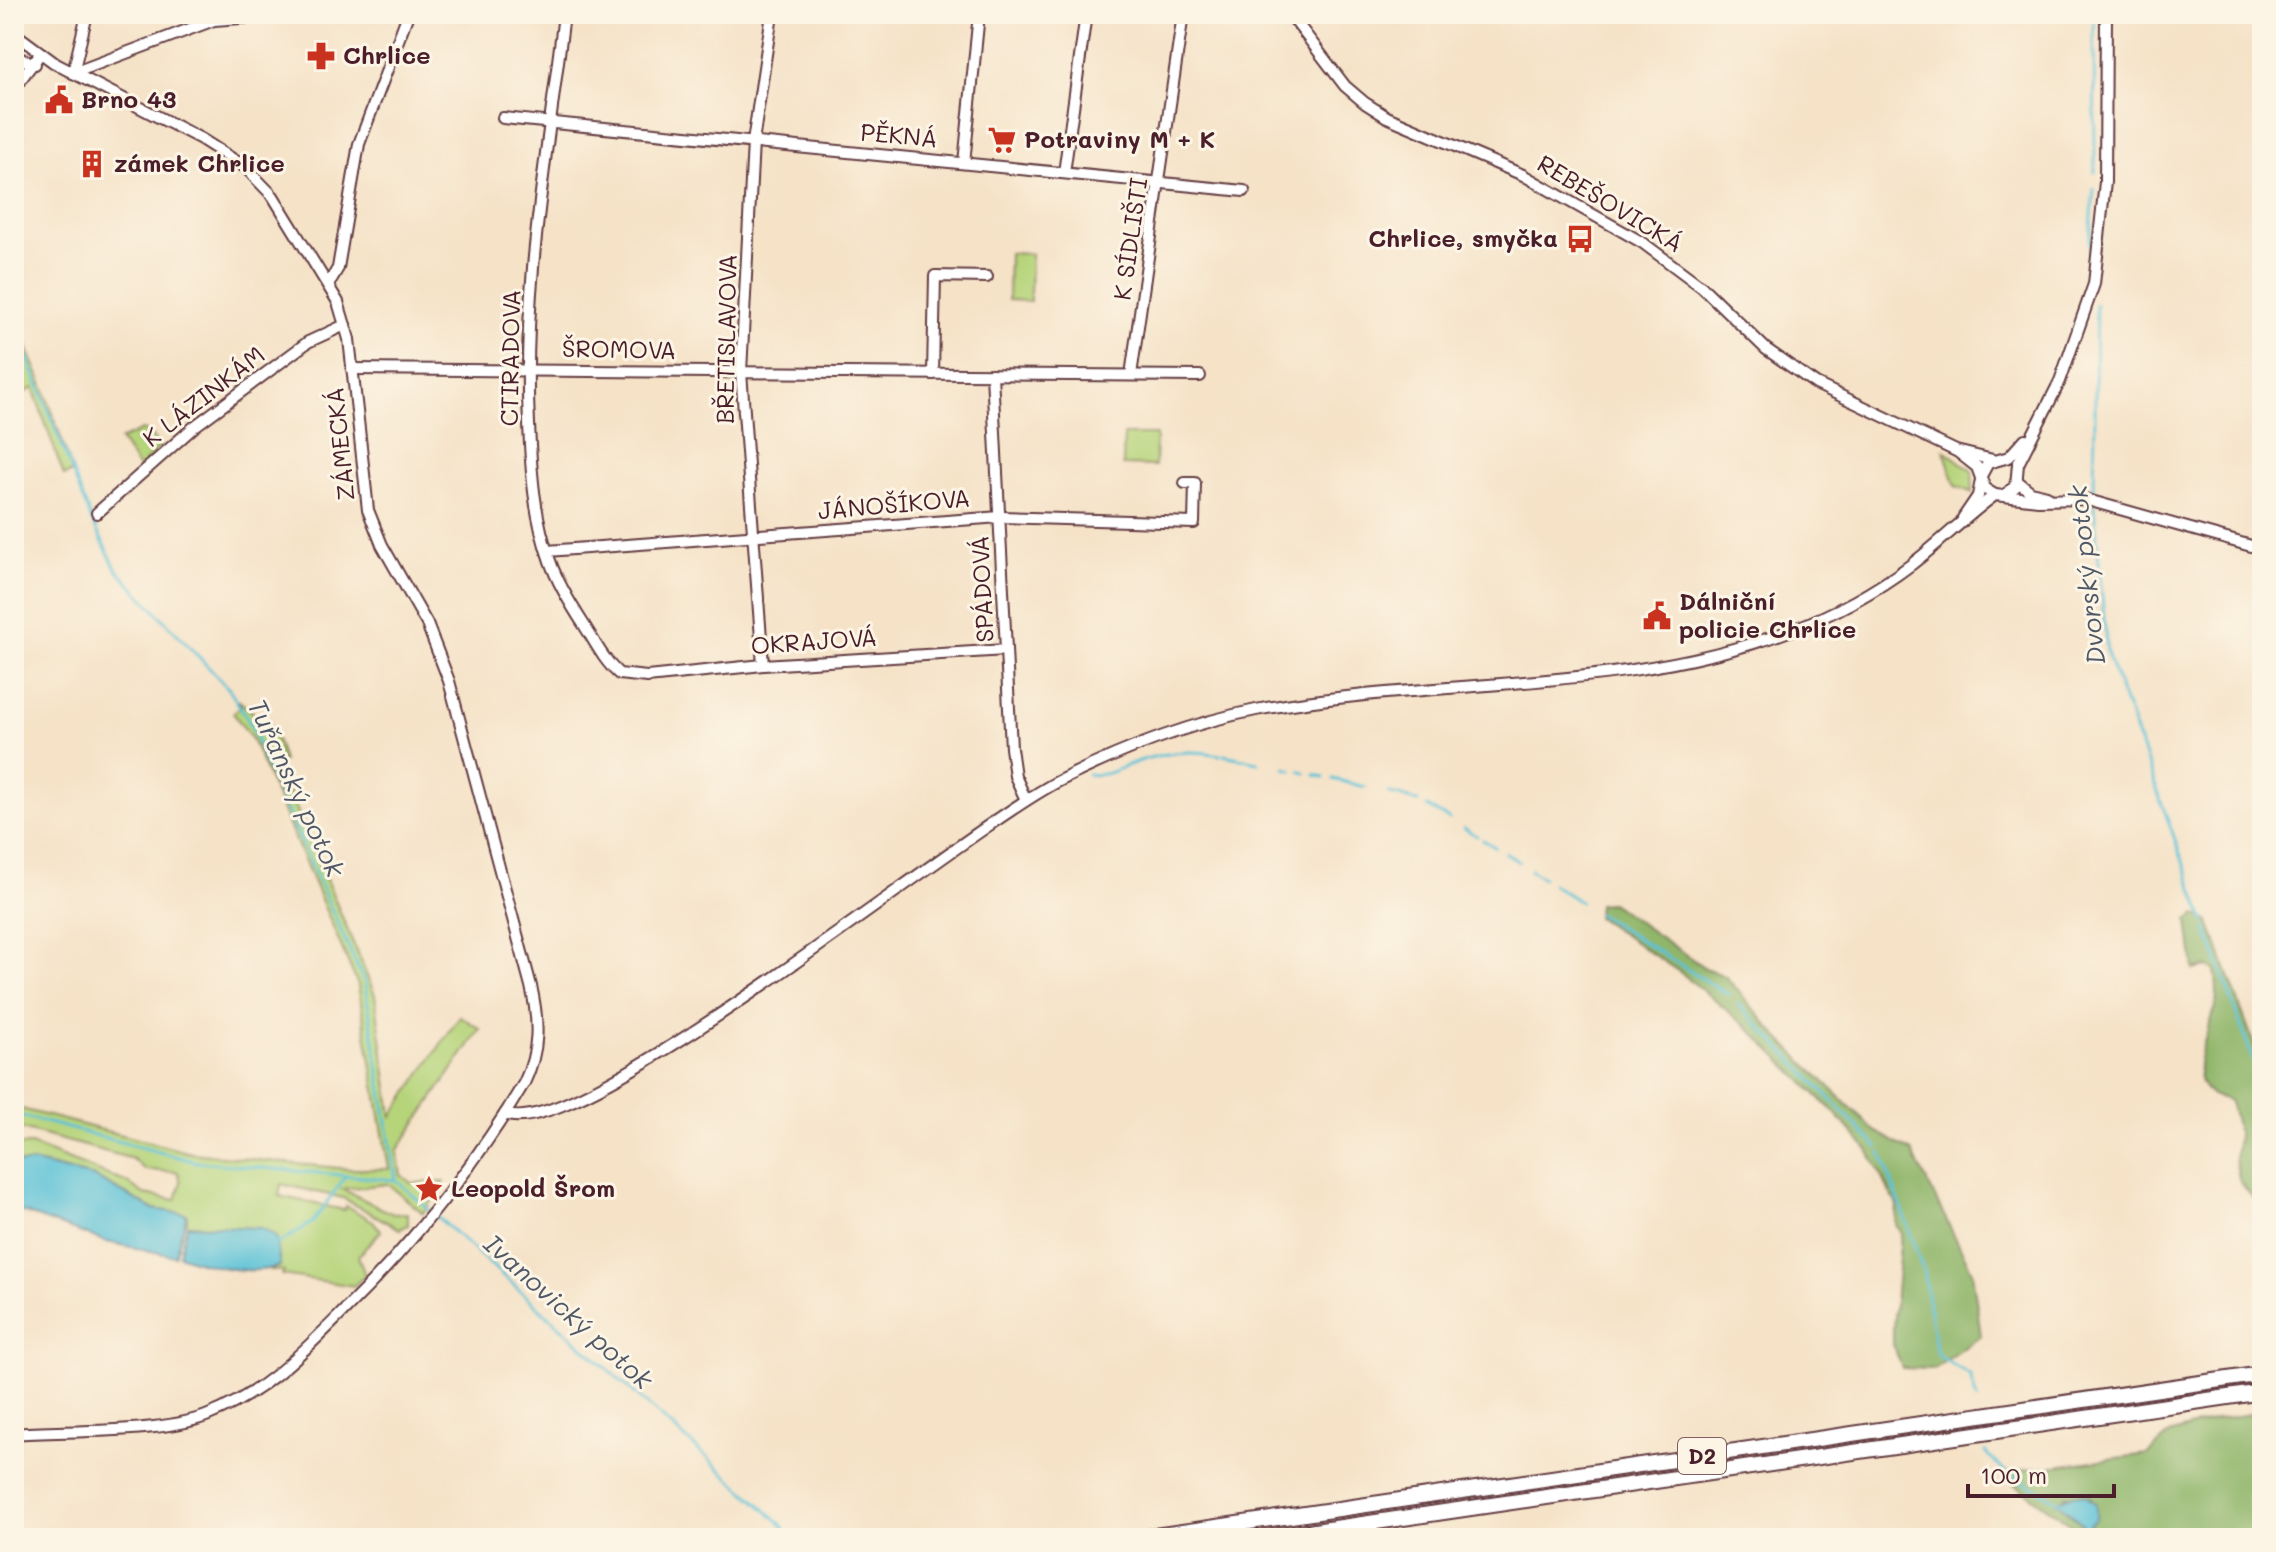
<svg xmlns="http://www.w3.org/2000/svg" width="2276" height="1552" font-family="Mali,sans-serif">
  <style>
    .green { fill: #b6d47a; stroke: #807a52; stroke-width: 2 }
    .forest { fill: #90b66a; stroke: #6d6a4a; stroke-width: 2; fill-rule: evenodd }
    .water { fill: #5ac1d7; stroke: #527081; stroke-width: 2 }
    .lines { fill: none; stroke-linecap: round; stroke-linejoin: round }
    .stream { stroke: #5ac1d7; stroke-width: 3 }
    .minor-casing { stroke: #643c42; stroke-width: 14 }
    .highway-casing { stroke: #643c42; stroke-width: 18 }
    .minor { stroke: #fff; stroke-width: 10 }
    .highway { stroke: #fff; stroke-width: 14 }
    .labels { text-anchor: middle; stroke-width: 6; stroke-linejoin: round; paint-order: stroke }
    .shield { fill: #fcf5e5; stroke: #7f5f63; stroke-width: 2 }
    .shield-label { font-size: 22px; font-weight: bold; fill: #4a1f2b }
    .poi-label { font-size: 24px; font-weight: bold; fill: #4a1f2b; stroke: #fcf5e5; text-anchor: start }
    .street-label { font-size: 24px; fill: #4a1f2b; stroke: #fcf5e5 }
    .water-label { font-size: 26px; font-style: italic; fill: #505867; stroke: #fcf5e5 }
  </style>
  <rect width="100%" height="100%" fill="#fcf5e5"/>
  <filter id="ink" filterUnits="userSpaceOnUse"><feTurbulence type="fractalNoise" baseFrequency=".0125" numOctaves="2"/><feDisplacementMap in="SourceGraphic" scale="16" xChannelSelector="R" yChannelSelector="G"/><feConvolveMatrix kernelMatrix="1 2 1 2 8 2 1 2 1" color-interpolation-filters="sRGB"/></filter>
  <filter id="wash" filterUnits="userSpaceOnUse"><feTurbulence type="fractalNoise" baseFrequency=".006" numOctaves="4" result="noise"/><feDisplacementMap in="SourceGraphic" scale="32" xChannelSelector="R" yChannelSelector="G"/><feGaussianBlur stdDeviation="1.8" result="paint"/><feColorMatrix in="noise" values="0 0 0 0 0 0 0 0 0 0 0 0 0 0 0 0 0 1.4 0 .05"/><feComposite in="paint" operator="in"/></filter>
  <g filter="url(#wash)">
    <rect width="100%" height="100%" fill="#f5e2c7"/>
    <!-- green -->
    <g class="green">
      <polygon points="1009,253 1031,254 1030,301 1008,300"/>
      <polygon points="14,317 42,383 73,472 64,476 33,388 14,399"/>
      <polygon points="142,430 148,432 160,447 139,468 120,440"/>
      <polygon points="1124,435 1156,435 1155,466 1123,465"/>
      <polygon points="1944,450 1972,471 1973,493 1956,486"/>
      <polygon points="238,700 273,729 283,761 278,765 375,995 392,1116 460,1016 480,1029 397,1151 401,1175 411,1183 444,1182 423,1213 388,1184 342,1189 393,1214 408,1213 408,1225 400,1229 343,1198 281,1184 279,1196 344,1210 346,1206 373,1221 381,1231 358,1256 365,1275 354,1286 282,1275 284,1271 269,1270 280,1266 276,1236 187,1225 187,1215 153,1209 94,1177 36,1163 14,1163 14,1146 31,1145 128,1183 144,1194 176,1200 181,1182 178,1172 145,1170 133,1159 14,1127 14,1107 191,1153 349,1169 389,1169 358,985 252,739 233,713 241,706"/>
    </g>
    <!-- forest -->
    <g class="forest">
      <polygon points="1611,903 1705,968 1725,976 1778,1037 1875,1131 1912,1152 1972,1271 1981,1336 1934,1369 1902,1368 1893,1344 1893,1329 1901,1233 1896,1225 1897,1205 1868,1150 1836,1114 1746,1026 1684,975 1597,917 1598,904"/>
      <path d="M2197,914L2209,922L2255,1047L2262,1055V1222L2257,1203L2240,1182L2235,1160L2238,1135L2230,1101C2224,1097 2218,1098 2212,1095C2182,1078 2212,1027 2216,1004C2218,993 2217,982 2215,971L2208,966L2194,970L2188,920Z"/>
      <path d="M2262,1412V1538H2089L2000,1473L2148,1454L2170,1434L2214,1420ZM2074,1494L2090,1497L2096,1504L2086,1527L2066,1511L2065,1496Z"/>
    </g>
    <!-- water -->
    <g class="water">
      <polygon points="14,1163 36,1163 94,1177 153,1209 187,1214 175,1256 107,1242 14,1209"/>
      <path d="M187,1225L262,1228L276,1236L280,1266C249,1276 209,1266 179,1255Z"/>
      <polygon points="2074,1494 2086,1495 2096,1504 2096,1519 2086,1527 2057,1502"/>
    </g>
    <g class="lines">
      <!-- stream -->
      <g class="stream">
        <polyline points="2094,14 2095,172"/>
        <polyline points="2087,281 2094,188"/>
        <polyline points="2096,304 2094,507 2107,653 2205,922"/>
        <polyline points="14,323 91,519 117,570 229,689 252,726 263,757 365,984 396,1180"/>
        <polyline points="1224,755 1258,762"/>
        <polyline points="1285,768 1292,770"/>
        <polyline points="1300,771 1305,773"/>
        <path d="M1088,774C1106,777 1115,770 1131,764C1159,753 1190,749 1220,755"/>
        <polyline points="1315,775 1324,777"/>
        <polyline points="1333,779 1365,787"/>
        <polyline points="1390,793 1394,795"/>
        <polyline points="1397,795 1418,802"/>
        <polyline points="1427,807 1449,819"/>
        <polyline points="1464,828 1477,836"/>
        <polyline points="1483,840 1495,847"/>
        <polyline points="1505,853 1519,862"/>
        <polyline points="1530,870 1543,878"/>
        <polyline points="1552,884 1580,902"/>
        <polyline points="1598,914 1729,995"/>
        <polyline points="2206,928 2262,1085"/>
        <polyline points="1738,1004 1877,1147"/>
        <polyline points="14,1114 197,1162 396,1180 779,1522 792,1538"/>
        <polyline points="1881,1152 1923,1270 1937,1355 1970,1375 1977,1400"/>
        <polyline points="276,1245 313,1222 345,1177"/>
        <polyline points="1985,1452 2003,1470 2061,1503"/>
        <polyline points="2085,1525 2100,1538"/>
      </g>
    </g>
  </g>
  <g filter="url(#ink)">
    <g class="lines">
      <defs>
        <g id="minor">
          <path d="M564,14C548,150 522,287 529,424C531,471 534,517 550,561C558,584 571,605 584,625C595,642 604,661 619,674L647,677L763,665L1006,650"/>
          <polyline points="1290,14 1345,86 1365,103 1387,117 1523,175 1643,243 1702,287 1766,349 1816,384 1956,451 1993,460"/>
          <path d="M14,33L56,64L201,139L245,167L273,196L338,302L349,339L368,510L382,545L427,624L449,681L531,986C539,1021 540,1050 524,1083C473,1169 411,1245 340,1315C300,1355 261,1395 206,1416C159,1434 67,1430 14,1434"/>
          <polyline points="14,56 35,64"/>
          <polyline points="73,73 214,20 293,14"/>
          <polyline points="73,73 87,14"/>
          <polyline points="14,88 40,54"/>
          <polyline points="503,118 1244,191"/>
          <polyline points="964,163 979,14"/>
          <polyline points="1064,173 1086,14"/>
          <polyline points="328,285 338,268 359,144 408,14"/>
          <polyline points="352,369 1200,376"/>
          <polyline points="933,374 935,276 987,277"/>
          <polyline points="992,374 1011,748 1015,776 1026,800"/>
          <polyline points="1131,375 1183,14"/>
          <polyline points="1958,452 1977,467 1985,489 1995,495"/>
          <polyline points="1981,476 1988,463 2009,457 2025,439"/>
          <polyline points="2017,481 2031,492 2047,496"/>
          <polyline points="2006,494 2016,486 2018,464 2060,381 2094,284 2105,182 2106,14"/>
          <polyline points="97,513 195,426 308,342 345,325"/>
          <polyline points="1963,518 1978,496 1981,480"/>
          <polyline points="547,551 1000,517 1194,523 1195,483 1185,483"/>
          <polyline points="763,665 741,372 753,142 772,14"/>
          <path d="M505,1114C580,1146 967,826 1061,780C1123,749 1187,724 1256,710C1431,677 1620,695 1789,631C1832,615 1875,592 1912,564C1941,542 1966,516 1995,495L2038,500L2084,499L2262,549"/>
        </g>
        <g id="highway">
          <polyline points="1141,1538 2262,1374"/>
          <polyline points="1267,1538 2262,1392"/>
        </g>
      </defs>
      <!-- minor casing -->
      <use href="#minor" class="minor-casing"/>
      <!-- highway casing -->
      <use href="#highway" class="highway-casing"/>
      <!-- minor -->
      <use href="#minor" class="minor"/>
      <!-- highway -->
      <use href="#highway" class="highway"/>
    </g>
  </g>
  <!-- icons -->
  <defs>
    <symbol id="pharmacy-bare" viewBox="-9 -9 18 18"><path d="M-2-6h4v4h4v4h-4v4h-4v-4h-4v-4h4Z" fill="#c8321e" stroke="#fcf5e5" stroke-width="2.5" paint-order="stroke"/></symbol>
    <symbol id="civic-bare" viewBox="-9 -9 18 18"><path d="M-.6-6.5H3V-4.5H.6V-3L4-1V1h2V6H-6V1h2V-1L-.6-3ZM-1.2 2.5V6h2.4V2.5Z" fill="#c8321e" stroke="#fcf5e5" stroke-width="2.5" paint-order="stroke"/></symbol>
    <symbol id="supermarket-bare" viewBox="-9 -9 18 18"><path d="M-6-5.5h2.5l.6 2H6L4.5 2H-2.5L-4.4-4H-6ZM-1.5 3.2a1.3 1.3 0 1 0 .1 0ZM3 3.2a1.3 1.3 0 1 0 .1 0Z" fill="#c8321e" stroke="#fcf5e5" stroke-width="2.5" paint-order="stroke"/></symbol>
    <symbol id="building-bare" viewBox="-9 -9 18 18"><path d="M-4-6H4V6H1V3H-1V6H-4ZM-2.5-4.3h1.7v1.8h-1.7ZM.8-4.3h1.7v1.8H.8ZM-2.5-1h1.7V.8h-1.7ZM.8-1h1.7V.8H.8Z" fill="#c8321e" stroke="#fcf5e5" stroke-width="2.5" paint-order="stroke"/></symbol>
    <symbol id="bus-bare" viewBox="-9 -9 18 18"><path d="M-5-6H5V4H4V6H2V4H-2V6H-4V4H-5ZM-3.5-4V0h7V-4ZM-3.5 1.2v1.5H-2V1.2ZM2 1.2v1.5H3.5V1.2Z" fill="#c8321e" stroke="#fcf5e5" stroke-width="2.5" paint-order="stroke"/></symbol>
    <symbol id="sight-bare" viewBox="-9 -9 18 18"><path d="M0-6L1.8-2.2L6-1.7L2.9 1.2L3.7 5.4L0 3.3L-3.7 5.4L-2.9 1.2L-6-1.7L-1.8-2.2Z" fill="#c8321e" stroke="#fcf5e5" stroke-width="2.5" paint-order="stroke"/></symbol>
  </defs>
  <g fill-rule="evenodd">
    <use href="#pharmacy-bare" x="301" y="36" width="40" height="40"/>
    <use href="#civic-bare" x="39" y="80" width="40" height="40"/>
    <use href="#supermarket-bare" x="982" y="120" width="40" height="40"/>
    <use href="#building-bare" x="72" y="144" width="40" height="40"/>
    <use href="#bus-bare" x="1560" y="219" width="40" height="40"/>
    <use href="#civic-bare" x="1637" y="596" width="40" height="40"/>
    <use href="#sight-bare" x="409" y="1169" width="40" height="40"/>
  </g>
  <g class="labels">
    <!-- shield labels -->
    <rect class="shield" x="1678" y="1438" width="48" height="36" rx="6"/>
    <g class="shield-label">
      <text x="1702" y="1464">D2</text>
    </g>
    <!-- poi labels -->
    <g class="poi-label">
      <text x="343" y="64">Chrlice</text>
      <text x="81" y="108">Brno 43</text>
      <text x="1024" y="148">Potraviny M + K</text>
      <text x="114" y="172">zámek Chrlice</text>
      <text x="1558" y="247" text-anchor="end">Chrlice, smyčka</text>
      <text x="1679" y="610">Dálniční<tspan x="1679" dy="28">policie Chrlice</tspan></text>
      <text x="451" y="1197">Leopold Šrom</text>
    </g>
    <!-- street labels -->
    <g class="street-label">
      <text transform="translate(899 136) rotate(5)" y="8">PĚKNÁ</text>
      <text transform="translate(1610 204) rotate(31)" y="8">REBEŠOVICKÁ</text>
      <text transform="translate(1131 239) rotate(-82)" y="8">K SÍDLIŠTI</text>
      <text transform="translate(727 339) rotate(-89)" y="8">BŘETISLAVOVA</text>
      <text transform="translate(619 350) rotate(1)" y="8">ŠROMOVA</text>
      <text transform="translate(511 358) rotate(-89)" y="8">CTIRADOVA</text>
      <text transform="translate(204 397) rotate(-38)" y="8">K LÁZINKÁM</text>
      <text transform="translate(341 444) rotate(-96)" y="8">ZÁMECKÁ</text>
      <text transform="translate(894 505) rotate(-5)" y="8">JÁNOŠÍKOVA</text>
      <text transform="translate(983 589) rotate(-93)" y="8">SPÁDOVÁ</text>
      <text transform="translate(814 642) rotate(-4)" y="8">OKRAJOVÁ</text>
    </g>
    <!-- water labels -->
    <g class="water-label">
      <text transform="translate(2087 575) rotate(-96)" y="9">Dvorský potok</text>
      <text transform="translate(296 788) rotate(65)" y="9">Tuřanský potok</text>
      <text transform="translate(568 1312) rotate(42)" y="9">Ivanovický potok</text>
    </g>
  </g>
  <!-- margin -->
  <rect width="2276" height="1552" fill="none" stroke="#fcf5e5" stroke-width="48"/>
  <!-- scale -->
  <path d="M1968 1484v12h146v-12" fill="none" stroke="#4a1f2b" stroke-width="4"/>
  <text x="1980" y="1484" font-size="24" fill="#4a1f2b" stroke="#fcf5e5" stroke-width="6" paint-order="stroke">100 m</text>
</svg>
